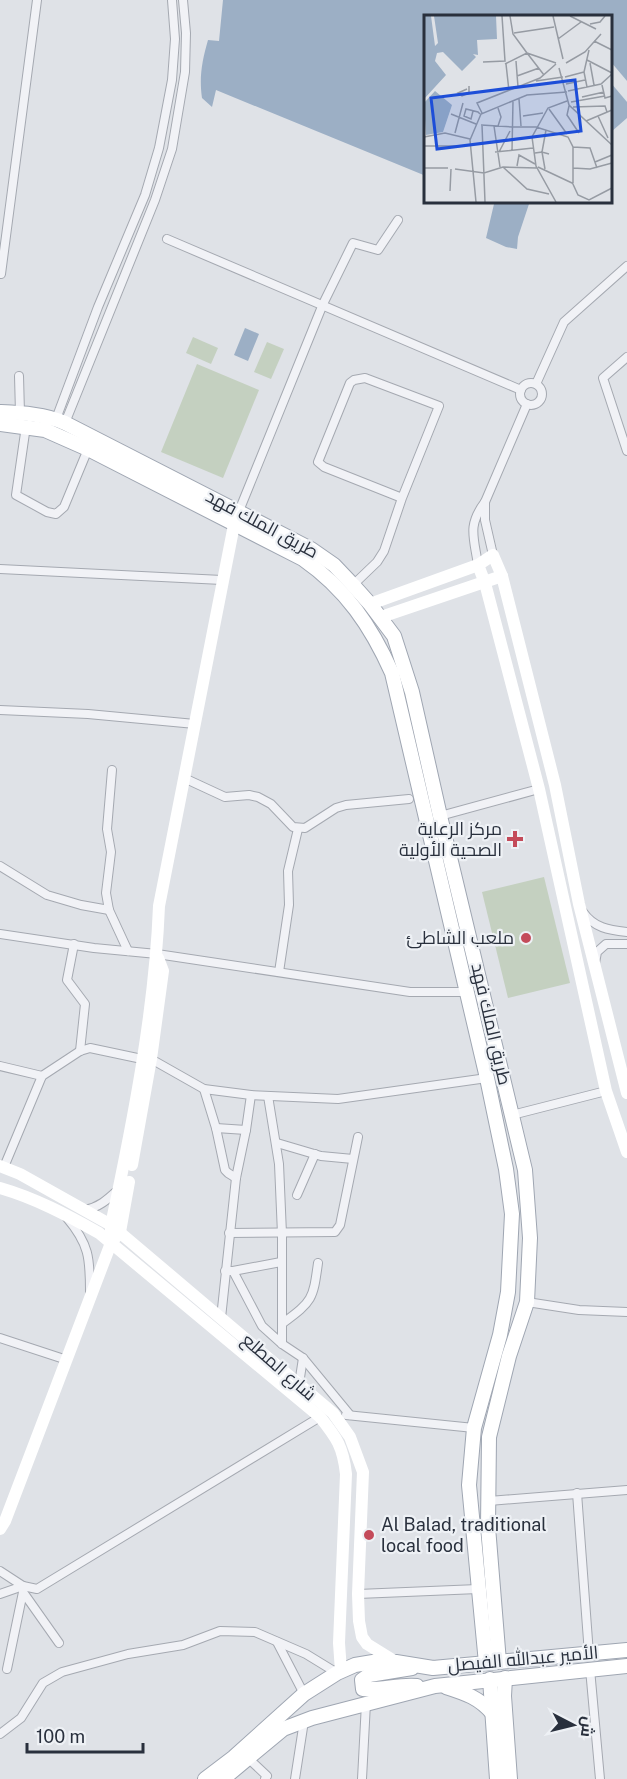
<svg xmlns="http://www.w3.org/2000/svg" width="627" height="1779" font-family="'Public Sans',Cairo,sans-serif">
  <style>
    .green { fill: #c4d0c0 }
    .water { fill: #9cafc5 }
    .pier { fill: #dfe2e7 }
    .lines { fill: none; stroke-linecap: round; stroke-linejoin: round }
    .street-casing { stroke: #a5a9b1; stroke-width: 10 }
    .primary-casing { stroke: #9fa6b2; stroke-width: 16 }
    .street { stroke: #f1f2f6; stroke-width: 8 }
    .secondary { stroke: #fff; stroke-width: 12 }
    .primary { stroke: #fff; stroke-width: 14 }
    .poi-dot { fill: #c44b5a; stroke: #eef1f5; stroke-width: 2 }
    .labels { text-anchor: middle; stroke-width: 4.5; stroke-linejoin: round; paint-order: stroke }
    .street-label { font-size: 18px; fill: #29303d; stroke: #eef1f5 }
    .poi-label { font-size: 18px; fill: #29303d; stroke: #eef1f5; text-anchor: end }
    .inset-road { fill: none; stroke: #969ba3; stroke-width: 1.5 }
    .view { fill: #1d4ed8; fill-opacity: 0.15; stroke: #1d4ed8; stroke-width: 3 }
    .inset-edge { fill: none; stroke: #29303d; stroke-width: 3 }
  </style>
  <rect width="100%" height="100%" fill="#dfe2e7"/>
  <!-- green -->
  <g class="green">
    <polygon points="193,337 218,348 211,364 186,353"/>
    <polygon points="267,342 284,349 271,379 254,372"/>
    <polygon points="197,364 259,390 223,478 161,452"/>
    <polygon points="544,877 570,983 508,998 482,892"/>
  </g>
  <!-- water -->
  <g class="water">
    <path d="M223,0H627V118L611,132L610,16H426V176L216,90L212,107L202,98C199,77 202,61 208,40L219,41Z"/>
    <polygon points="488,201 530,201 518,237 517,249 506,247 486,238 494,204"/>
    <polygon points="245,328 259,334 248,361 234,355"/>
  </g>
  <!-- pier -->
  <polygon class="pier" points="611,62 627,81 627,102 611,83"/>
  <g class="lines">
    <defs>
      <g id="street">
        <polyline points="167,239 521,390"/>
        <polyline points="1,274 37,0"/>
        <polyline points="627,357 603,378 627,451"/>
        <polyline points="19,376 20,413"/>
        <circle cx="531" cy="394" r="11"/>
        <polyline points="536,384 564,322 627,266"/>
        <polyline points="56,419 98,307 145,195 159,148 172,80 175,39 172,0"/>
        <polyline points="65,423 155,200 172,149 185,72 186,33 183,0"/>
        <polyline points="26,426 16,495 47,512 56,514 64,507 88,449"/>
        <polyline points="485,502 527,404"/>
        <polyline points="239,511 323,304 353,243 378,250 398,220"/>
        <path d="M478,565C474,537 467,526 485,502V520L493,555"/>
        <polyline points="0,569 222,580"/>
        <polyline points="353,585 377,562 384,551 402,498 439,406 365,378 354,380 350,383 318,462 324,467 402,498"/>
        <polyline points="0,710 88,714 195,724"/>
        <polyline points="112,770 107,829 111,852 106,893 109,910 128,951"/>
        <polyline points="184,778 225,797 249,795 258,797 271,804 293,827 305,828 336,808 346,805 409,799"/>
        <polyline points="440,816 539,789"/>
        <polyline points="0,866 47,895 81,905 109,910"/>
        <path d="M583,912C594,928 609,930 627,932"/>
        <polyline points="0,934 94,948 157,954 410,992 468,992"/>
        <polyline points="74,944 67,980 85,1004 80,1051"/>
        <polyline points="595,963 597,952 606,944 627,944"/>
        <polyline points="279,972 289,905 288,871 298,829"/>
        <polyline points="151,1059 204,1089 251,1095 338,1099 487,1078"/>
        <polyline points="0,1066 42,1076"/>
        <polyline points="204,1089 216,1128 225,1170 228,1173 236,1178"/>
        <polyline points="268,1096 279,1164 282,1234 282,1344"/>
        <polyline points="512,1115 606,1091"/>
        <polyline points="216,1128 246,1130"/>
        <polyline points="277,1143 321,1156 353,1159"/>
        <polyline points="4,1167 42,1076 80,1051 90,1048 142,1059"/>
        <polyline points="297,1195 315,1154"/>
        <path d="M85,1210C100,1207 108,1199 119,1189"/>
        <path d="M67,1218C89,1244 90,1258 90,1291"/>
        <polyline points="229,1233 335,1232 340,1225 358,1137"/>
        <polyline points="225,1271 233,1271 262,1326 282,1344 303,1358 350,1415"/>
        <polyline points="233,1271 281,1262"/>
        <polyline points="527,1302 579,1310 627,1312"/>
        <polyline points="221,1318 236,1178 246,1130 251,1095"/>
        <path d="M283,1323C313,1301 313,1299 318,1263"/>
        <polyline points="0,1338 67,1360"/>
        <polyline points="299,1384 303,1358"/>
        <polyline points="346,1415 474,1428"/>
        <polyline points="577,1493 589,1654"/>
        <polyline points="489,1501 627,1490"/>
        <polyline points="0,1571 23,1586 23,1592 59,1643"/>
        <polyline points="0,1594 23,1586 37,1589 320,1417"/>
        <polyline points="358,1594 478,1589"/>
        <polyline points="277,1642 304,1694"/>
        <polyline points="7,1669 23,1592"/>
        <polyline points="590,1669 600,1779"/>
        <polyline points="0,1734 21,1718 43,1683 62,1672 128,1654 183,1645 220,1631 255,1632 306,1654 337,1673"/>
        <polyline points="249,1759 267,1776 265,1779"/>
        <polyline points="295,1779 304,1721"/>
        <polyline points="362,1779 366,1703"/>
      </g>
      <g id="primary">
        <path d="M0,412C21,413 45,414 65,423L311,549L334,565L353,585L370,604L394,636L412,692L440,816L525,1170L530,1238L527,1302L509,1356L489,1437L488,1527L499,1662"/>
        <path d="M0,424L45,430L88,449L303,559C346,589 371,626 392,673L487,1078L506,1169L512,1214L508,1292L500,1335L474,1428L469,1485L486,1663"/>
        <path d="M412,1668L369,1675L362,1680L363,1689C381,1691 399,1684 417,1686"/>
        <polyline points="505,1678 504,1696 510,1779"/>
        <polyline points="490,1679 497,1779"/>
        <path d="M446,1687C465,1693 480,1698 493,1714"/>
        <polyline points="205,1779 234,1757 304,1694 337,1673 355,1665 373,1662 396,1662 433,1668 627,1650"/>
        <polyline points="223,1779 283,1729 312,1718 435,1686 627,1666"/>
      </g>
    </defs>
    <!-- street casing -->
    <use href="#street" class="street-casing"/>
    <!-- primary casing -->
    <use href="#primary" class="primary-casing"/>
    <!-- street -->
    <use href="#street" class="street"/>
    <!-- secondary -->
    <g class="secondary">
      <polyline points="478,565 485,583 539,789 606,1091 627,1152"/>
      <polyline points="370,604 478,565 493,555 502,576 555,785 579,904 627,1093"/>
      <polyline points="381,617 502,576"/>
      <polyline points="132,1165 151,1059 163,971 158,958"/>
      <polyline points="0,1166 20,1174 111,1225 333,1413 350,1437 363,1472 358,1594 359,1621 362,1637 367,1644 396,1662"/>
      <path d="M0,1188C35,1198 67,1215 99,1233L320,1417C337,1438 343,1447 346,1474L339,1643L341,1671"/>
      <path d="M111,1243V1225C133,1122 155,1010 159,906L234,525"/>
      <polyline points="0,1529 5,1521 111,1243 120,1232 129,1182"/>
    </g>
    <!-- primary -->
    <use href="#primary" class="primary"/>
  </g>
  <!-- markers -->
  <g class="poi-dot">
    <path d="M512 830h6v6h6v6h-6v6h-6v-6h-6v-6h6z"/>
    <circle cx="526" cy="938" r="6"/>
    <circle cx="369" cy="1535" r="6"/>
  </g>
  <g class="labels">
    <!-- street labels -->
    <g class="street-label">
      <text transform="translate(262 524) rotate(28)" y="6">طريق الملك فهد</text>
      <text transform="translate(491 1024) rotate(77)" y="6">طريق الملك فهد</text>
      <text transform="translate(279 1367) rotate(41)" y="6">شارع المطلع</text>
      <text transform="translate(523 1659) rotate(-5)" y="6">الأمير عبدالله الفيصل</text>
    </g>
    <!-- poi labels -->
    <g class="poi-label">
      <text x="502" y="835">مركز الرعاية<tspan x="502" dy="21">الصحية الأولية</tspan></text>
      <text x="514" y="944">ملعب الشاطئ</text>
      <text x="381" y="1531" text-anchor="start">Al Balad, traditional<tspan x="381" dy="21">local food</tspan></text>
    </g>
  </g>
  <!-- overview -->
  <g transform="translate(424 15)">
    <rect width="188" height="188" fill="#dfe2e7"/>
    <path d="M0,1H7L11,31L14,28L10,1H72L73,24L53,25L54,40L49,39L52,42L38,56L19,37L13,38L11,46L22,60L0,84ZM11,76L28,90L19,117L2,120L0,88Z" fill="#9cafc5"/>
    <path class="inset-road" d="M86,1L89,19L103,38L132,48M129,1L139,44M146,1L172,14M166,9L176,7L181,1M90,18L130,12M134,24L157,7M170,26L188,35M163,45L188,58M92,46L94,72M59,47L81,46L78,1M142,48L161,37L177,19M166,48L170,70M81,49L103,38L120,60M82,49L85,76M135,53L145,90L188,130M93,61L115,53M141,62L160,57M112,66L139,62M142,69L161,65M178,70L181,83L188,81M163,72L160,57L165,35M43,74L34,78L38,81L45,78V71M144,76L177,69L188,59M158,82L180,77M95,84L97,111M147,87L181,81M145,91L143,100L155,118M149,92L181,91L183,97M74,93L77,102L74,111M125,94L143,119M49,96L47,104L40,101L42,94L54,97L56,99M58,98L53,88L116,63L132,49M27,99L52,109M99,101L119,98M174,101L184,123M162,106L188,95M57,110L88,112M58,110L61,187M70,111L76,152M89,112H112L144,122L149,132V168M31,118L39,88M0,122L21,118L46,124M0,131H35M149,132L166,133L173,153M88,136L89,86M71,137L109,133M75,137L86,116M111,138L118,137L122,115M171,147L188,140M93,151L95,140L111,149M79,152L103,174L125,179M114,152L148,168M0,153H24M149,153L166,154L188,148M31,154L60,158L79,152L113,153M121,154L118,137L125,139M148,167L154,180L165,185L188,173M26,176L27,154M52,187L46,125L57,99L103,80L143,77M132,187L112,151L108,122L124,93L143,86"/>
    <path class="view" d="M151,65L157,116L13,134L7,83Z"/>
    <rect width="188" height="188" class="inset-edge"/>
  </g>
  <!-- north arrow -->
  <g transform="translate(573 1725) rotate(97)" stroke="#eef1f5" stroke-width="4.5" paint-order="stroke">
  <path d="M0-4.5L10 22L0 15L-10 22Z" fill="#29303d"/>
  <text y="-9" font-size="16" font-weight="bold" text-anchor="middle" fill="#29303d">ش</text>
  </g>
  <!-- scale -->
  <path d="M27 1743v9h116v-9" fill="none" stroke="#29303d" stroke-width="3"/>
  <text x="36" y="1743" font-size="18" fill="#29303d" stroke="#eef1f5" stroke-width="4.5" paint-order="stroke">100 m</text>
</svg>
